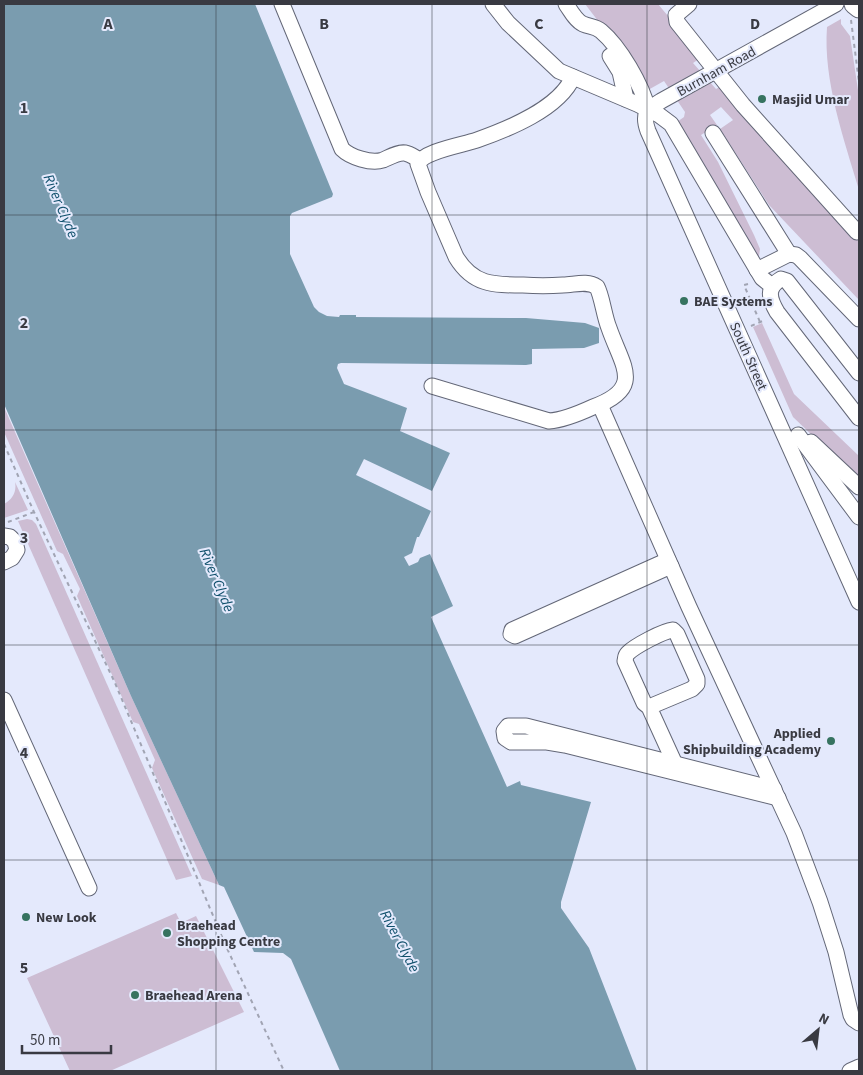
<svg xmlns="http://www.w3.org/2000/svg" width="863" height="1075" font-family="'Source Sans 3',sans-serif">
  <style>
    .green { fill: #cdbdd3 }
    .water { fill: #7a9caf }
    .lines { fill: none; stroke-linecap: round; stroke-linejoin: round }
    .minor-casing { stroke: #636777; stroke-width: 17 }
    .major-casing { stroke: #636777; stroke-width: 21 }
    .path { stroke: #a1a4b3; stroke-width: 2; stroke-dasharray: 4 4; stroke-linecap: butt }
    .minor { stroke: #fff; stroke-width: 15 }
    .major { stroke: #fff; stroke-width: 19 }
    .grid { fill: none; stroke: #393a42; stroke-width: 1; stroke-opacity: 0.55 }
    .poi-dot { fill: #367360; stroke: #e4e9fc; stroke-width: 2 }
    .labels { text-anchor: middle; stroke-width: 4; stroke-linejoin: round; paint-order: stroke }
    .street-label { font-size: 14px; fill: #393a42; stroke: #e4e9fc }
    .poi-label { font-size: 14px; font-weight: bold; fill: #393a42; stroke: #e4e9fc; text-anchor: start }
    .water-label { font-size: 15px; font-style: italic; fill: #10506c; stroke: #e4e9fc }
    .grid-label { font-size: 16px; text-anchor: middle; font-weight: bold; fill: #393a42; stroke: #e4e9fc; stroke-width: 4; stroke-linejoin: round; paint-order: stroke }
  </style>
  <rect width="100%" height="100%" fill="#e4e9fc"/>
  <!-- green -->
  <g class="green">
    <polygon points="585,4 658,4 702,57 693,63 716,89 725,84 741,106 859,239 859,300 769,205 720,129 733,120 721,107 710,115 717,125 701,135 718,162 754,235 760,249 759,256 757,257 677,122 684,117 685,112 664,81 648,90 638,73"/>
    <path d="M841,19V24L850,36L859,97V190C844,139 823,81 827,27Z"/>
    <polygon points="762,323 794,394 859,456 859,480 793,417 753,327"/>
    <polygon points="4,407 131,696 219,885 202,879 152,768 155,760 139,724 133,722 77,596 80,589 63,554 57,551 4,432"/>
    <path d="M15,482L28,510L4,518V504C12,500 17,492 15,482Z"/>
    <polygon points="27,519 32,520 36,524 192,876 176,880 18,521"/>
    <polygon points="176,913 181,923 196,916 244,1012 110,1071 70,1071 27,978"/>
  </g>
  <!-- water -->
  <polygon class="water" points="4,4 255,4 333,194 332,197 292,213 290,216 290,254 314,307 319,312 327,316 339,317 340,315 356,315 356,317 526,318 585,323 599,328 599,343 584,348 532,349 532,364 526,365 341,363 338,364 337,368 344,384 407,408 400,431 450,453 432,491 364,459 356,475 431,511 419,537 417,537 412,553 404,557 409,566 418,562 420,558 430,554 453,606 431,617 507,787 520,781 521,785 591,802 561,902 561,908 589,948 637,1071 340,1071 291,959 283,953 254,952 224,887 219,885 131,696 4,404"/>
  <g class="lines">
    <defs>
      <g id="minor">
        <path d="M282,4L342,149C350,157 371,164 383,160C390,157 398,152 405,153C411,154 415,158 420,160"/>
        <polyline points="493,4 508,23 559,71 637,104 659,115 671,124 762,278 772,286"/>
        <path d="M566,4C570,10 576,21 583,24C590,27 595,26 601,31C620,47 642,85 648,110"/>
        <polyline points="689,4 676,15 677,22 743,105 857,232"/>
        <path d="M836,4L661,101C646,110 642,114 648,131L859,602"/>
        <polyline points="610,56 620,72 626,99"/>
        <polyline points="713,133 789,254 757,270"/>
        <polyline points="789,254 796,255 800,258 859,319"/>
        <path d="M859,373L787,281L781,279C766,288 769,298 777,312L859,418"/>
        <path d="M432,386L549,421C564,420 580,413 593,407C645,388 622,366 609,328C604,316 602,296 597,287C587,280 574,285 563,285C550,286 536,286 523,285C493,285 473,285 456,257L428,192L418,164C423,151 463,145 477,140C508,129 559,109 573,77"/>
        <polyline points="600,405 689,607 794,833 820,902 836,952 851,1015 853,1019 859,1023"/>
        <polyline points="798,435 859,517"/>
        <polyline points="811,442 859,487"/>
        <polyline points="4,536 10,537 15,542 17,550 12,558 4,562"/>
        <polyline points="668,560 512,630 511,634 515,636 671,566"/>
        <polyline points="4,700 89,888"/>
        <path d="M649,707L692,689L697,684V679L677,634L673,630C663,631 635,646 628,653C625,656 626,657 625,661L644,703L649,707L675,764"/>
        <polyline points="774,789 526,726 508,726 504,731 505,738 511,742 547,742 565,745 778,798"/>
        <polyline points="850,1071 859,1067"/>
      </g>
      <polyline id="major" points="854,4 859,8"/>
    </defs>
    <!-- minor casing -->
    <use href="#minor" class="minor-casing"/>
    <!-- major casing -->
    <use href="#major" class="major-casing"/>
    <!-- path -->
    <g class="path">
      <polyline points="851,20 859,82"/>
      <polyline points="748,284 744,285 760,322"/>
      <polyline points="751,326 765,320"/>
      <polyline points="4,444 34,512 115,683 225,944 284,1071"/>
      <polyline points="8,522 34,512"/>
    </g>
    <!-- minor -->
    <use href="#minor" class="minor"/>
    <!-- major -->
    <use href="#major" class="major"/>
  </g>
  <!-- grid -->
  <path class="grid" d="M216,4V1071M432,4V1071M647,4V1071M4,215H859M4,430H859M4,645H859M4,860H859"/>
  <!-- markers -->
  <g class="poi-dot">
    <circle cx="762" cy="99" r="5"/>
    <circle cx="684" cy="301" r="5"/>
    <circle cx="831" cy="741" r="5"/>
    <circle cx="26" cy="917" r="5"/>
    <circle cx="167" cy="933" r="5"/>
    <circle cx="135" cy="995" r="5"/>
  </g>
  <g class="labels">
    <!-- street labels -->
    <g class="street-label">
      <text transform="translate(716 71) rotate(-29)" y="5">Burnham Road</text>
      <text transform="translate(749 356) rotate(66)" y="5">South Street</text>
    </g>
    <!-- poi labels -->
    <g class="poi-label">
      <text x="772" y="104">Masjid Umar</text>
      <text x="694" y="306">BAE Systems</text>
      <text x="821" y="738" text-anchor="end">Applied<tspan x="821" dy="16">Shipbuilding Academy</tspan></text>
      <text x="36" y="922">New Look</text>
      <text x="177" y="930">Braehead<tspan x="177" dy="16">Shopping Centre</tspan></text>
      <text x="145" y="1000">Braehead Arena</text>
    </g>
    <!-- water labels -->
    <g class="water-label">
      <text transform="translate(61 206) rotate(67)" y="5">River Clyde</text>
      <text transform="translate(217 580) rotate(67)" y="5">River Clyde</text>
      <text transform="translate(400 941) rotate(62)" y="5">River Clyde</text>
    </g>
  </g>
  <g class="grid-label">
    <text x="108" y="29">A</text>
    <text x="324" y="29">B</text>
    <text x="539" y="29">C</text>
    <text x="755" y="29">D</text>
    <text x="24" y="113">1</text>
    <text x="24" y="328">2</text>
    <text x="24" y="543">3</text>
    <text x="24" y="758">4</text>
    <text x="24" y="973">5</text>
  </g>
  <!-- border -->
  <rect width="863" height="1075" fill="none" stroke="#393a42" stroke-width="10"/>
  <!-- north arrow -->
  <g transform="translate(818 1030) rotate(28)" stroke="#e4e9fc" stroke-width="4" paint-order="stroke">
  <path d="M0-4L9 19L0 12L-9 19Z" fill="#393a42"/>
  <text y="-8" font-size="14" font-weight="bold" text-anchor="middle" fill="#393a42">N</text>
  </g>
  <!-- scale -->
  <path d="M22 1045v8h89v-8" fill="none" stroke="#393a42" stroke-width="2.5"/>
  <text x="30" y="1045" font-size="15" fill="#393a42" stroke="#e4e9fc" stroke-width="4" paint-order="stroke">50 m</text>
</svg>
